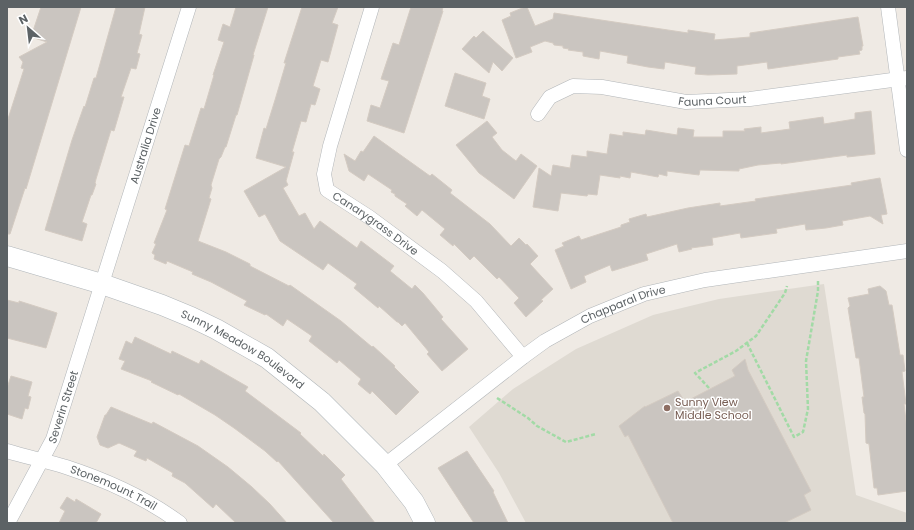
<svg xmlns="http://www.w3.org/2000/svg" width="914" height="530" font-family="Poppins,sans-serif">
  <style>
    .education { fill: #dfdad2 }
    .building { fill: #cac5c0; stroke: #d4cbc2 }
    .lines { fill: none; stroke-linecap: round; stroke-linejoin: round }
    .street-casing { stroke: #b2b6b9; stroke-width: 15 }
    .secondary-casing { stroke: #b0b6ba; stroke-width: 21 }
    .path { stroke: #a2daa6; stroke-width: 2.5; stroke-dasharray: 4 2; stroke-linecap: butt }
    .street { stroke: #fff; stroke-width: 14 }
    .secondary { stroke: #fff; stroke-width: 20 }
    .education-dot { fill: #8d6e63; stroke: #fff; stroke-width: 1.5 }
    .labels { text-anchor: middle; stroke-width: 3; stroke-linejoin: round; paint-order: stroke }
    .street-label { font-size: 11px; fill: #5c6265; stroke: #fff }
    .education-label { font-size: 11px; fill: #785e54; stroke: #fff; text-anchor: start }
  </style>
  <rect width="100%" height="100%" fill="#efeae4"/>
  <!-- education -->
  <polygon class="education" points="824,284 856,495 907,513 907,523 526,523 499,473 469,427 513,389 576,349 653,315 719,299"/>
  <!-- building -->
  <g class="building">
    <polygon points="41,7 81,7 26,189 25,188 10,234 7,234 7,122 24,69 21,68 23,62 19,57 47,42 31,37"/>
    <polygon points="116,7 145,7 139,34 142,35 137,53 140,54 136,69 131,68 121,97 124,97 114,131 111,130 96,179 95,183 96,184 92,195 91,195 82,222 87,224 82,241 45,230 72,140 84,106 85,107 94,78 96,78"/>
    <polygon points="236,7 268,7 253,55 254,55 237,115 236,115 226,147 225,147 221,157 219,159 211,185 212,188 209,198 211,199 198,241 226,252 250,264 250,266 289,286 290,285 341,321 372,347 373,346 395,366 394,367 419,392 396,415 372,391 370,394 358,384 361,379 339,360 337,363 309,341 312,336 287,319 283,326 266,314 265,315 244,305 247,301 211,282 192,274 193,272 167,261 166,264 154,259 155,255 152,253 156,244 154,243 167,210 165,209 185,145 189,146 201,108 204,109 214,75 213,75 224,42 218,40 223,24 230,27"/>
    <polygon points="302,7 338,7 332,23 338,25 328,62 321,60 313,86 320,89 315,105 311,104 306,122 301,121 292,152 294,152 286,181 288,185 283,188 299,216 305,213 314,229 320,221 357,248 361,241 394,266 390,271 412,289 415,285 423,293 443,317 441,319 468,349 442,371 427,354 429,352 405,323 402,326 398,322 397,322 379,306 378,308 354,288 357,284 328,263 323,270 280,241 265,214 259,217 244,191 286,167 256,158 264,128 266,129 275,100 286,63 284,63"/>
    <polygon points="411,7 443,7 442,11 443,11 404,133 367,121 371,105 380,108 389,81 381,79 393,43 399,45"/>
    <polygon points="525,7 527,7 535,26 553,19 554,13 688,33 688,30 715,34 714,40 750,37 750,33 858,17 863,46 862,46 862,50 859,51 860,54 838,57 838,59 768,69 767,62 737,66 737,74 708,75 695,74 696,67 665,62 664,69 648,67 627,63 628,56 600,51 599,59 583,56 583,52 568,50 569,49 563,48 563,46 554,45 553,43 545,41 530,47 532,52 516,58 502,20 511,16 510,13"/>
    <polygon points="483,31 513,58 502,71 493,62 489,73 462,49 474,36 476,38"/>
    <polygon points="455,73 486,83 482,96 490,99 484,119 445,106"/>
    <polygon points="871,111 875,154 847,157 847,155 781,164 781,163 758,165 739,169 739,171 700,170 699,175 667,171 667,176 659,174 658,177 631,172 630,178 620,176 620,178 600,175 597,195 588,194 587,196 561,193 558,211 533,207 539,168 551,176 553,165 570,168 572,155 587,157 587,151 607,154 610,134 623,136 623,132 645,135 646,130 677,135 678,128 694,130 693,137 723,137 723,131 745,131 744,129 761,127 761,133 790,129 789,122 823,117 824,124 855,119 855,113"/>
    <polygon points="487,121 497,133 492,137 502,150 516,161 521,154 537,166 514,199 479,173 456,145"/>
    <polygon points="374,136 430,176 432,174 452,190 450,193 490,224 511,246 519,238 526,245 527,244 538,256 530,264 553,289 541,300 543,301 526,317 514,303 519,298 499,277 497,279 474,256 470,260 454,244 453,246 440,235 445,229 422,210 417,216 405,206 407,204 395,196 395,194 391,192 392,190 368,174 364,181 349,171 344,154 355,161 361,151 363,152"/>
    <polygon points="880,178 887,214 881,215 883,224 870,216 842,221 843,225 826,228 806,230 805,224 776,229 777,233 741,238 740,233 712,238 713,245 691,248 692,249 679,252 677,244 646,254 648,260 612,271 610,265 584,276 586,282 571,289 555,250 564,246 562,243 579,236 581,240 621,227 621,225 630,222 629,219 646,214 647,217 688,208 720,203 720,206 756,201 755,199 852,185 851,183"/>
    <polygon points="880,286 886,291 889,305 892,305 900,355 903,355 905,371 902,372 906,404 904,404 907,429 907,491 878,495 877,488 874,488 869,444 866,443 865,414 864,413 862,397 864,397 859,358 856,358 848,308 850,306 848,298 869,294 868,289"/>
    <polygon points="7,300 19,303 19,301 57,313 46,348 7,338"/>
    <polygon points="135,337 171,354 172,351 199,364 201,360 248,387 245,391 301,433 300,434 323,456 324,454 345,475 341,479 375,523 334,523 278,461 277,462 265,451 234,428 215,415 179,394 178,395 151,382 152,381 121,369 125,361 119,359 126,341 132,344"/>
    <polygon points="745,359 748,370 811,491 804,495 811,510 784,523 673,523 628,435 625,437 619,426 645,406 645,407 678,391 685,402 735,376 732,370"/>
    <polygon points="11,376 32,382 28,396 31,397 28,409 25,408 22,419 7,414 7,388"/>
    <polygon points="111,407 152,424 153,422 198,446 228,467 252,487 270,504 287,523 236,523 216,504 213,508 185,483 172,476 173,473 147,458 146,461 134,456 137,451 119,443 108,448 100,445 97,437 105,415 106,415"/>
    <polygon points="467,451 494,491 493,492 508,523 474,523 438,468"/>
    <polygon points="67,497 75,502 76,499 101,514 96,523 59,523 65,511 60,508"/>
  </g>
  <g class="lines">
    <defs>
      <g id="street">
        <path id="s1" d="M372,7L330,146L324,174L327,190L369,217L442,271L476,301L523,357"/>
        <polyline points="888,7 907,150"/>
        <path id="s2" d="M538,114L550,97L573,86L602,87L686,102L750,99L907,78"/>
        <path id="s3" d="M7,451C26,457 47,461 66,467C106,480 146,498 180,523"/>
        <path id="s4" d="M385,465L523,357L545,341L590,316L644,294L705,280L907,251"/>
        <path id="s5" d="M8,523L53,439L189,7"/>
      </g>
      <g id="secondary">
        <path id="s6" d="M7,256L102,284L162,305L191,317L216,329L267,358L322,402L385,465L414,502L425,523"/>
      </g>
    </defs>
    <!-- street casing -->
    <use href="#street" class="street-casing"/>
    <!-- secondary casing -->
    <use href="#secondary" class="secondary-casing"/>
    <!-- path -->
    <g class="path">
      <polyline points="747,343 794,437 803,432 808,409 806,361 818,291 818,281"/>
      <polyline points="709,388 695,373 736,351 756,336 785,293 787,286"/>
      <polyline points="497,398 528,418 537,426 566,442 596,434"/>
    </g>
    <!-- street -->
    <use href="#street" class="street"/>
    <!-- secondary -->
    <use href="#secondary" class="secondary"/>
  </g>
  <!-- markers -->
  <circle class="education-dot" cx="667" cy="408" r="4"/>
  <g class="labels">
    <!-- street labels -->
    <g class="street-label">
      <text dy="4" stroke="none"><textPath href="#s2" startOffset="187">Fauna Court</textPath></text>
      <text dy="4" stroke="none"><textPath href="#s5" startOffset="403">Australia Drive</textPath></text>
      <text dy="4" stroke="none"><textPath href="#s1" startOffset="249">Canarygrass Drive</textPath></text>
      <text dy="4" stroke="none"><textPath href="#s4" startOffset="289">Chapparal Drive</textPath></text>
      <text dy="4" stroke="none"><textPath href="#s6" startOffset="255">Sunny Meadow Boulevard</textPath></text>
      <text dy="4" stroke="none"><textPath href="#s5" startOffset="129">Severin Street</textPath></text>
      <text dy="4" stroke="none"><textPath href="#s3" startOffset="113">Stonemount Trail</textPath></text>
    </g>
    <!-- education labels -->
    <g class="education-label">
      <text x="675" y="406">Sunny View<tspan x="675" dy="13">Middle School</tspan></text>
    </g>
  </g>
  <!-- border -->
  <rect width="914" height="530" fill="none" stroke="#5c6265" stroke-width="16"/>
  <!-- north arrow -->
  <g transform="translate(28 28) rotate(332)" stroke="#ffffff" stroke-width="3" paint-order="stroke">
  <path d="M0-3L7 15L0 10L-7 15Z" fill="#5c6265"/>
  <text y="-6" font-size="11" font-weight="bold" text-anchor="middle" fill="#5c6265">N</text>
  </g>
</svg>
